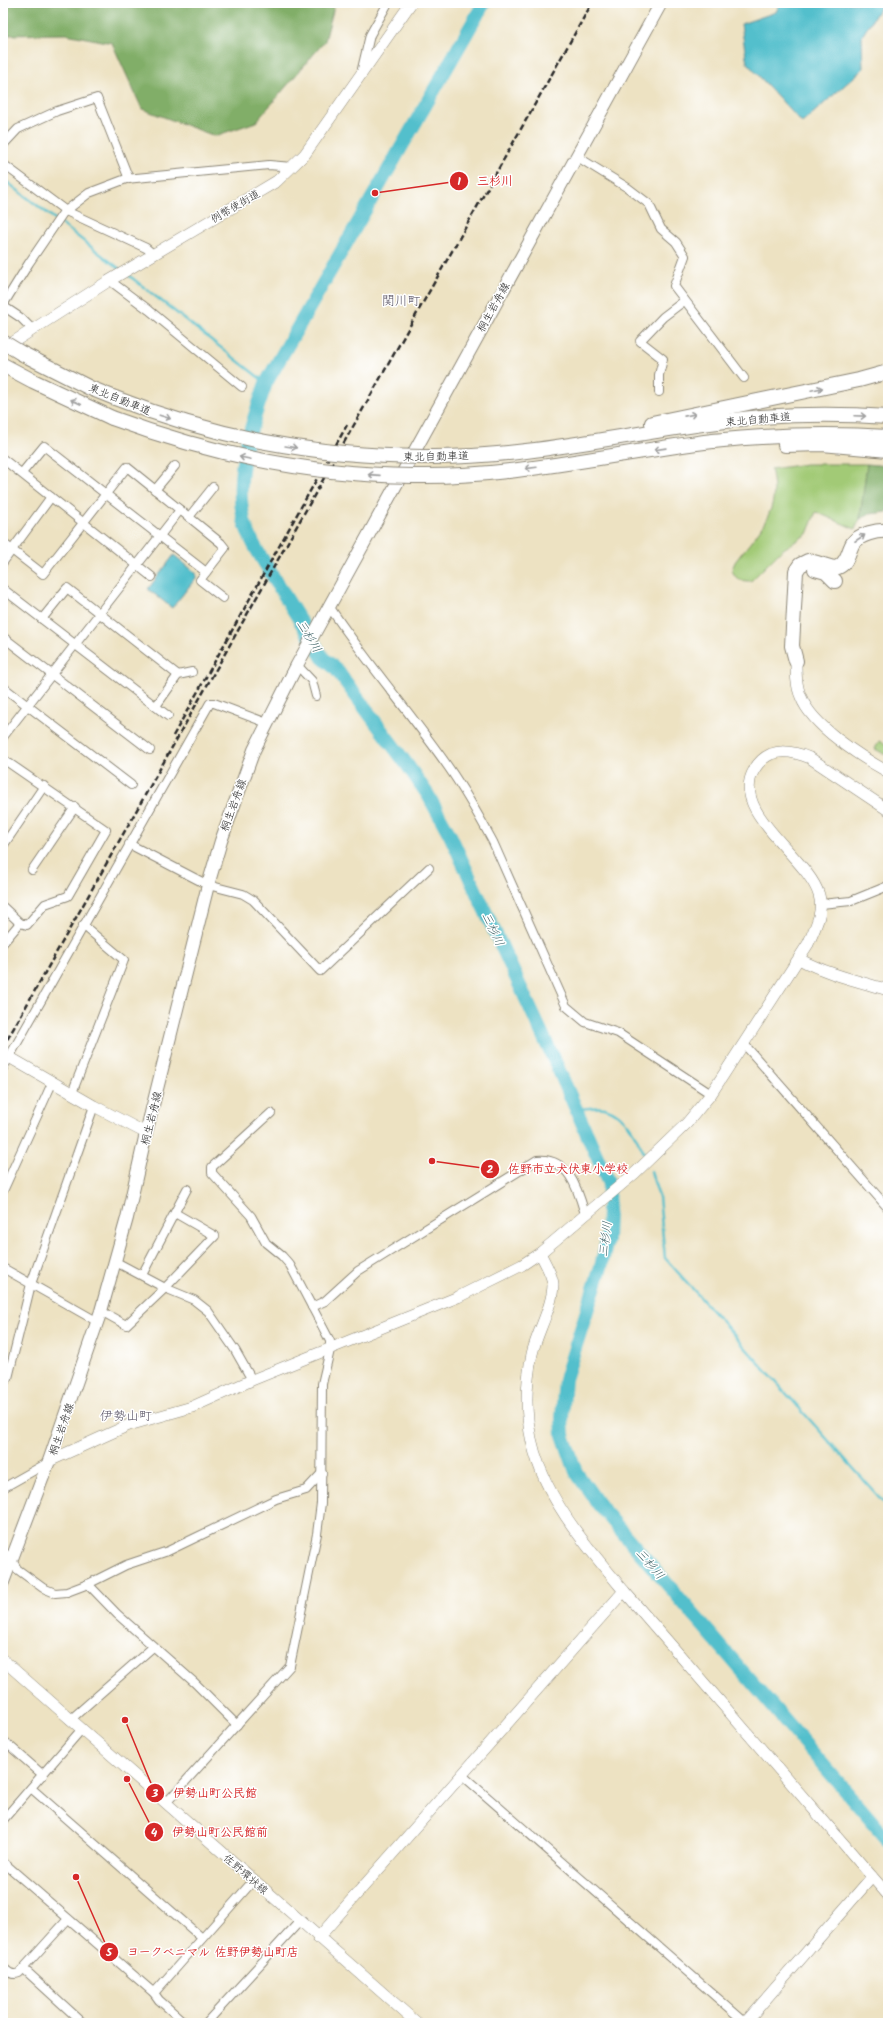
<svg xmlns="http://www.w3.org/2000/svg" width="891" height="2026" font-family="Kalam,'Klee One',sans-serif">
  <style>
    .green { fill: #a2ca76; stroke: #667a50 }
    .forest { fill: #81ae67; stroke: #566c49 }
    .water { fill: #53bfcc; stroke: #3f757c }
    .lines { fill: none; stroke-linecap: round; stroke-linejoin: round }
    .stream { stroke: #53bfcc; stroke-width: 2.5 }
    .river { stroke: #53bfcc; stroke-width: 14 }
    .street-casing { stroke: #8c8676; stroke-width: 10 }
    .secondary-casing { stroke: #8c8676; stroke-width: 12 }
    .primary-casing { stroke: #8c8676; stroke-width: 14 }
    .highway-casing { stroke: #8c8676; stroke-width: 16 }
    .street { stroke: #fff; stroke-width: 8 }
    .secondary { stroke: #fff; stroke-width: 11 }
    .primary { stroke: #fff; stroke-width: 12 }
    .highway { stroke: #fff; stroke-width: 14 }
    .rail { stroke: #2b2b2b; stroke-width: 2.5; stroke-dasharray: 6 3; stroke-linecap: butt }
    .highway-bridge-casing { stroke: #8c8676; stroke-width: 16; stroke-linecap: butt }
    .highway-bridge { stroke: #fff; stroke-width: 14 }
    .oneway { stroke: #a0a0a0 }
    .labels { text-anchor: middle; stroke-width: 3; stroke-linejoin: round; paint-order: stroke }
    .street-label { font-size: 11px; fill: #2b2b2b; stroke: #fff }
    .water-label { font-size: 12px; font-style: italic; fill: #395f63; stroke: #fff }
    .quarter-label { font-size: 13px; fill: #5a5566; stroke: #fff }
    .leader { fill: none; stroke: #d62828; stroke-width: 1.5 }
    .callout-dot { fill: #d62828; stroke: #fff; stroke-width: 1.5 }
    .mark-label { font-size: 12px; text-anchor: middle; font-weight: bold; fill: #fff }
    .callout-label { font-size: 12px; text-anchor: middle; font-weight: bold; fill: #d62828; stroke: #fff; stroke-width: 3; stroke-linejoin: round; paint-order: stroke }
  </style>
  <rect width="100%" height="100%" fill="#fff"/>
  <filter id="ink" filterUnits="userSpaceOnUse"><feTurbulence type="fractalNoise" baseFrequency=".025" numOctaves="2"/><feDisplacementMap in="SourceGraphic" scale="8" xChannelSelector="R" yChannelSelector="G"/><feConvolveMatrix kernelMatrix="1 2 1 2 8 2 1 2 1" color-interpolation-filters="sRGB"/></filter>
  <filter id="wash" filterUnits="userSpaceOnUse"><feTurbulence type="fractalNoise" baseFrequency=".012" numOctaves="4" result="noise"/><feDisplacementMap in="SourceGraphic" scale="16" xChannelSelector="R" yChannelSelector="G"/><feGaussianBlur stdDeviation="0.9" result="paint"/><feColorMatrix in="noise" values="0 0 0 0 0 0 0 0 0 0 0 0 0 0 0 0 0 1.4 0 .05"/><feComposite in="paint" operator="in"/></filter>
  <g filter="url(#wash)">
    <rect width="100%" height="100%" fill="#ede2c2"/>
    <!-- green -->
    <g class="green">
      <path d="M806,464H867L860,519L855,529L816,512L807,534L782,550L751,581C740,581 735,580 732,569L735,562C759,530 782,512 771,469Z"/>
      <polygon points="888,740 888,756 875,749 879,741 886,744"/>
    </g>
    <!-- forest -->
    <g class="forest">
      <polygon points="3,3 335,3 325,41 256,122 215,136 142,109 112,43 66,34 3,35"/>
      <polygon points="867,464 888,466 888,512 870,514 860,519"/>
    </g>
    <!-- water -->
    <g class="water">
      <polygon points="780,3 883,3 862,36 863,69 802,123 747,63 741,24 776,12"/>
      <polygon points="174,555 196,573 196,578 172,608 148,589"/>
    </g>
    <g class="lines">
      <!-- stream -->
      <g class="stream">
        <polyline points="3,179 121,270"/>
        <polyline points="127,274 266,383"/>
        <path d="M577,1109C585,1109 597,1106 605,1108C627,1115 636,1136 645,1155"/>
        <polyline points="651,1172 659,1197 665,1258 888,1507"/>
      </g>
      <!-- river -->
      <path class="river" d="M484,3L266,383C251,426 233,475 244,520C250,542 264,561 275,580C291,606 307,632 323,658L336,669L408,766L428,795L450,835L557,1066L609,1184L607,1240L601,1267L565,1379L562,1418L563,1435L576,1472L599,1505L888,1840"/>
    </g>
  </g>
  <g filter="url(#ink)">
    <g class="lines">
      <defs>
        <g id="street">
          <polyline points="362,69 370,35 388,3"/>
          <polyline points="3,145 18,129 57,111 97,98 129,179"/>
          <polyline points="576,156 628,188 649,204 661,229 676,242 685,256 674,286 744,378"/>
          <polyline points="3,164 66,211 146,248 153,254"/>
          <polyline points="109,280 149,310 242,387"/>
          <polyline points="3,305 29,263 63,213 89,193 126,179 269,165 292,167"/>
          <polyline points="3,306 21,318 33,330"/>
          <polyline points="659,392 659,375 663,359 640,341 663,317 684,301"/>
          <polyline points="3,459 152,577"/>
          <polyline points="22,473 44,446 206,572"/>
          <polyline points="155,490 175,466"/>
          <polyline points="189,517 213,487"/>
          <polyline points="3,543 43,574 127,467 221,543 225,548 200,580 223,598"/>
          <polyline points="3,562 51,497"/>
          <polyline points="3,589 168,716"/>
          <path d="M329,606C366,662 411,713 449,768C465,791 479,816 493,842L566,1006L585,1022L618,1033L711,1094"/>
          <polyline points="42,619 67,588 178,675"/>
          <polyline points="3,637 150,750"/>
          <polyline points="297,665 312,681 316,696"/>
          <polyline points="3,687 131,785"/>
          <polyline points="156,706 178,675 192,672"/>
          <polyline points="3,737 180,510"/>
          <polyline points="3,759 106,830 68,896 45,904 27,925 20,923 3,907"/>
          <polyline points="129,844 208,885 243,894 253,900 320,971 429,868"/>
          <polyline points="3,846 44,786"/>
          <polyline points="32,870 75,807"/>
          <polyline points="821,904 851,901 888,886"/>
          <polyline points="3,943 20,923"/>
          <polyline points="744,1044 888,1208"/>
          <polyline points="3,1068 210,703 214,703 267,723"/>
          <polyline points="72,1093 124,960 83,925"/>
          <polyline points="3,1191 53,1081"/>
          <polyline points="116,1262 165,1288 194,1300 208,1311 235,1350 252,1380"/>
          <polyline points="3,1268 98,1322"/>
          <polyline points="142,1275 187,1189"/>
          <path d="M312,1307L325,1301L358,1271L537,1160C569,1157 578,1190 585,1214"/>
          <polyline points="101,1311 126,1325 165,1288 215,1236 175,1213"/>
          <polyline points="3,1383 8,1378 31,1284 94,1106"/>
          <polyline points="3,1488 49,1462"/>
          <polyline points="3,1552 12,1560 17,1569 43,1588 55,1593 67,1592 88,1584 126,1565 168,1551 276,1499 306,1490 322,1473"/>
          <polyline points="88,1584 117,1614 195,1683 237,1725"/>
          <polyline points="70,1720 153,1647"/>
          <polyline points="3,1740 43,1775"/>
          <polyline points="462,1775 746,2023"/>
          <polyline points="31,1788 202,1938"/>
          <polyline points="166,1803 290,1666 317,1534 321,1503 322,1384 330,1350 330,1341 290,1265 282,1256 266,1243 251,1216 212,1173 212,1167 271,1113"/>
          <polyline points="3,1820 81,1730"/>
          <polyline points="3,1862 154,1993 159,2000 185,2023"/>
          <path d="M3,1967C8,1972 12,1976 19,1973L68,1919"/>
          <polyline points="24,1969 83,2023"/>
          <polyline points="154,1993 253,1881"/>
          <polyline points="206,2023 300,1921"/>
        </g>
        <g id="secondary">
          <polyline points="4,348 107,282 277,181 305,154 411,3"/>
          <path d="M796,661C796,673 796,686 801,697C812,726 861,757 888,772"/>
          <path d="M799,959C827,974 858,981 888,990"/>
          <polyline points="9,1057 94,1106 146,1133"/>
          <path d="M540,1253C545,1263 552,1274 553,1284C553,1306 537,1332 532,1354C510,1457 563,1518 624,1591"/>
          <path d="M49,1461L129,1425L192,1407L252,1380L458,1297L522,1265L540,1253L635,1173L687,1123L711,1094L808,944C815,928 824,912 819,895C808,857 729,812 754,770C758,763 764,757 771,754C784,749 798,753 810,758L888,810"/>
          <polyline points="3,1660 417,2023"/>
          <polyline points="318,1938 624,1591 888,1895"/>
          <polyline points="745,2023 872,1877"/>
        </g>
        <polyline id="primary" points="3,1582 49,1461 101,1311 127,1218 146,1133 208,885 221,841 254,750 297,665 661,3"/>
        <g id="highway">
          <polyline points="21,353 90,388 115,398"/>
          <polyline points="3,365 33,381 112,418"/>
          <polyline points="652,423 859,380 888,372"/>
          <polyline points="785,445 822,444 888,450"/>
          <path d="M423,457C537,459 648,427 761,417C803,414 846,414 888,417"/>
          <path d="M413,476C514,478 613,453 713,441C771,435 829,433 888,437"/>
          <polyline points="815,569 826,572 835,581"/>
          <path d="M796,661L792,646L796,571L800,565L808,561C816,561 831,570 838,567C848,563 848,551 853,543C860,534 877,530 888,531"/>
        </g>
      </defs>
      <!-- street casing -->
      <use href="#street" class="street-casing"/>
      <!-- secondary casing -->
      <use href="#secondary" class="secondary-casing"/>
      <!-- primary casing -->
      <use href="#primary" class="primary-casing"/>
      <!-- highway casing -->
      <use href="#highway" class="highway-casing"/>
      <!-- street -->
      <use href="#street" class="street"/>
      <!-- secondary -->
      <use href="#secondary" class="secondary"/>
      <!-- primary -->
      <use href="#primary" class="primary"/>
      <!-- highway -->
      <use href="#highway" class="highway"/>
      <!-- rail -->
      <g class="rail">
        <polyline points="173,736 347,425"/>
        <polyline points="3,1047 592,3"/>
      </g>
      <defs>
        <g id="highway-bridge">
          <polyline points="3,342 21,353"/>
          <path d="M115,398C216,438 315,456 423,457"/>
          <path d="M112,418C209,454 309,475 413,476"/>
        </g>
      </defs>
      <!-- highway-bridge casing -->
      <use href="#highway-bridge" class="highway-bridge-casing"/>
      <!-- highway-bridge -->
      <use href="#highway-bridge" class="highway-bridge"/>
    </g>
    <!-- one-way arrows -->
    <defs><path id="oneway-shaft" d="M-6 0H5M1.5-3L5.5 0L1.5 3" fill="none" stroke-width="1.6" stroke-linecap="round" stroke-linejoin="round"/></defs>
    <g class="oneway">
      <use href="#oneway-shaft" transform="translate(817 389) rotate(-12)"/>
      <use href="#oneway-shaft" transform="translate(76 402) rotate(-155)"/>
      <use href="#oneway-shaft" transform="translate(690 415) rotate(-11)"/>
      <use href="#oneway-shaft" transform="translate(860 416) rotate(2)"/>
      <use href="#oneway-shaft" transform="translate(165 417) rotate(18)"/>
      <use href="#oneway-shaft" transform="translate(291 447) rotate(9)"/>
      <use href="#oneway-shaft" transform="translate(660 449) rotate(172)"/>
      <use href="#oneway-shaft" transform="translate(245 458) rotate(-168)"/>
      <use href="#oneway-shaft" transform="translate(531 468) rotate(173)"/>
      <use href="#oneway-shaft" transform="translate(374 475) rotate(-176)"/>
      <use href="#oneway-shaft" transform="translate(860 538) rotate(-33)"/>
    </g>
  </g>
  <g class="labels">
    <!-- street labels -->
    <g class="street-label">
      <text transform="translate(235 206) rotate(-30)" y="4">例幣使街道</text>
      <text transform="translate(493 307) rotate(-61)" y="4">桐生岩舟線</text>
      <text transform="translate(120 399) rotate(22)" y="4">東北自動車道</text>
      <text transform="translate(758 419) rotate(-5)" y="4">東北自動車道</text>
      <text transform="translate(436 456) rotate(-1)" y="4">東北自動車道</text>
      <text transform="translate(233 805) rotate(-70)" y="4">桐生岩舟線</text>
      <text transform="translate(151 1118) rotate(-76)" y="4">桐生岩舟線</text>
      <text transform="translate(61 1429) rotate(-71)" y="4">桐生岩舟線</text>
      <text transform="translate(246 1874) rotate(41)" y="4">佐野環状線</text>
    </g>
    <!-- water labels -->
    <g class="water-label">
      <text transform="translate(309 636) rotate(59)" y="4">三杉川</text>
      <text transform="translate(493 929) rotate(65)" y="4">三杉川</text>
      <text transform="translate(605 1239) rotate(-83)" y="4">三杉川</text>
      <text transform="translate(650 1564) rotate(49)" y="4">三杉川</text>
    </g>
    <!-- quarter labels -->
    <g class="quarter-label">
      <text x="401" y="305">関川町</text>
      <text x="126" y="1420">伊勢山町</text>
    </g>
  </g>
  <!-- callouts -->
  <path class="leader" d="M375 193L459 181M432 1161L490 1169M125 1720L155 1793M127 1779L154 1832M76 1877L109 1952"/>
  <g class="callout-dot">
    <circle cx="375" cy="193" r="4"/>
    <circle cx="432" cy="1161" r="4"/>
    <circle cx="125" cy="1720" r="4"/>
    <circle cx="127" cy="1779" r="4"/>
    <circle cx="76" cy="1877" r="4"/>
    <circle cx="459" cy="181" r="10"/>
    <circle cx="490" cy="1169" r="10"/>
    <circle cx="155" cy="1793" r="10"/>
    <circle cx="154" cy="1832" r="10"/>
    <circle cx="109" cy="1952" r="10"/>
  </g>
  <g class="mark-label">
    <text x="459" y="185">1</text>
    <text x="490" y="1173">2</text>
    <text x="155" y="1797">3</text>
    <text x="154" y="1836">4</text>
    <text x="109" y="1956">5</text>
  </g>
  <g class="callout-label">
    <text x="495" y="185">三杉川</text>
    <text x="568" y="1173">佐野市立犬伏東小学校</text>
    <text x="215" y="1797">伊勢山町公民館</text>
    <text x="220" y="1836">伊勢山町公民館前</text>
    <text x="213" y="1956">ヨークベニマル 佐野伊勢山町店</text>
  </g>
  <!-- margin -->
  <rect width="891" height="2026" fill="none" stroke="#fff" stroke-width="16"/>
</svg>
